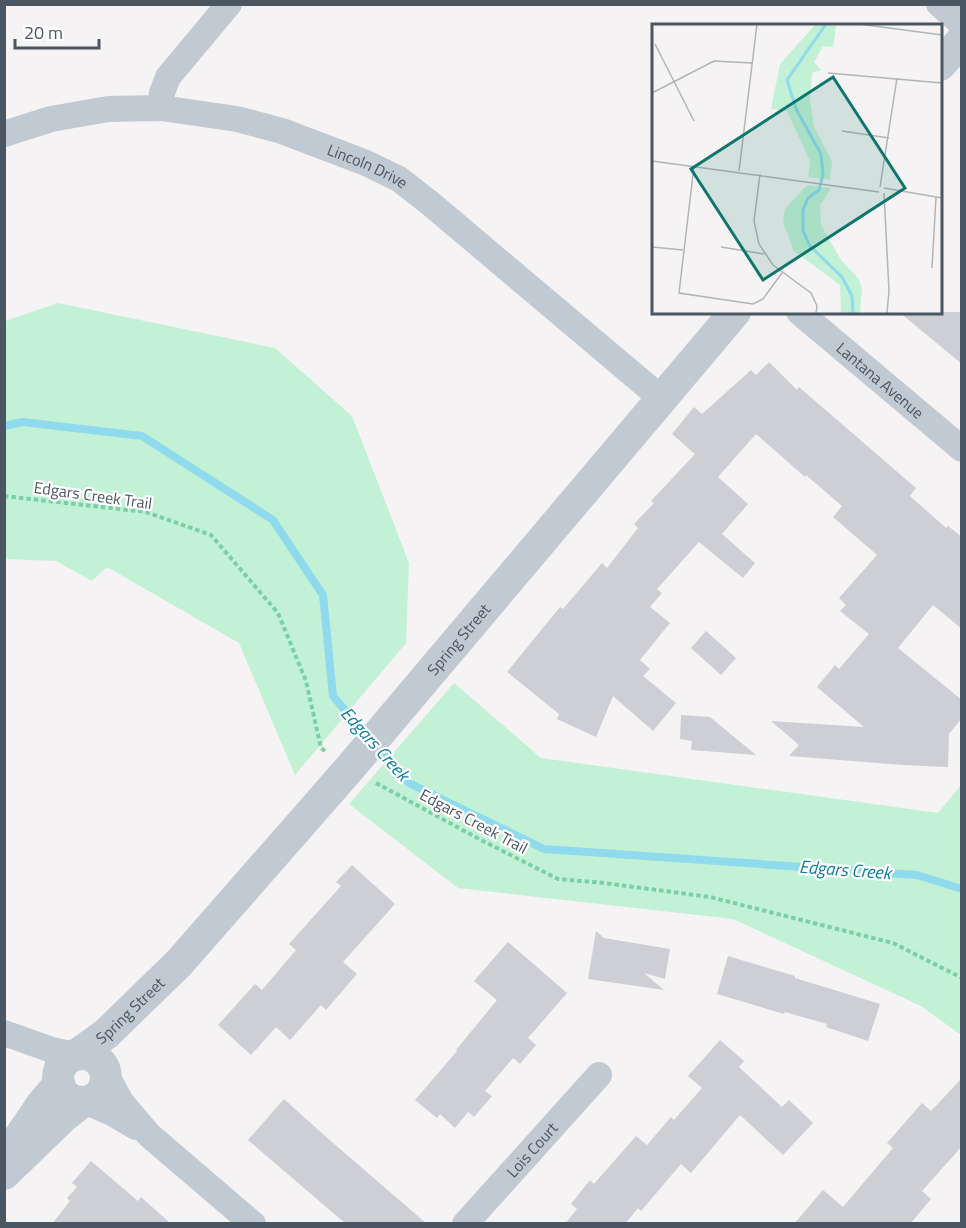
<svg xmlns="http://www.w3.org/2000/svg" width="966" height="1228" font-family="'Titillium Web',sans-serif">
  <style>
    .green { fill: #c3f1d5 }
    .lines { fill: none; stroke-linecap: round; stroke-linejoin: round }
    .stream { stroke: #90daee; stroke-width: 8 }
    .building { fill: #cdcfd5 }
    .path { stroke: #7ad0a6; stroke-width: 4; stroke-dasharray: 4.5 3; stroke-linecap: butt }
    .minor { stroke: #c1cad2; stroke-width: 26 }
    .tertiary { stroke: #c1cad2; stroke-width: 32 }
    .labels { text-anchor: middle; stroke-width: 4.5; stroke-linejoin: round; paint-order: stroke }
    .street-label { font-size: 16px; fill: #4a5661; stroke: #fff }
    .water-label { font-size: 18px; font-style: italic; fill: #0c7c9b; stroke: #fff }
    .inset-river { fill: none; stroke: #90daee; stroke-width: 3 }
    .inset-road { fill: none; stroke: #b1b4b9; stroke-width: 1.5 }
    .view { fill: #0f766e; fill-opacity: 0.15; stroke: #0f766e; stroke-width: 3 }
    .inset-edge { fill: none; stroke: #4a5661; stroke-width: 3 }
  </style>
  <rect width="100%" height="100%" fill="#f5f3f3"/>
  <!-- green -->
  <g class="green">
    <polygon points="58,303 275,348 352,416 409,563 406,643 295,775 239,643 107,567 92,581 56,561 5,559 5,321"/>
    <polygon points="454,683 541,758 938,813 961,785 961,1035 921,1006 733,919 458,888 349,804"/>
  </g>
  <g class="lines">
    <!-- stream -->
    <g class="stream">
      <polyline points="4,426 23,422 142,436 273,520 323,595 333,696 367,736"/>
      <polyline points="376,746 409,783 544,849 917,875 962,889"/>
    </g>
  </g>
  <!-- building -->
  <g class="building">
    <polygon points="899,312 962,312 962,364"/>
    <polygon points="769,362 797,390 799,387 902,476 916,488 910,496 946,528 948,526 962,537 962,629 933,605 898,648 962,700 962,718 949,734 948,767 903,765 789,756 799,745 771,721 864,727 817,687 835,665 839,669 869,634 840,611 846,605 839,598 877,555 833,517 842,506 806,475 805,477 756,434 718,477 748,504 722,534 755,563 743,578 699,542 657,589 662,593 650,607 670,623 640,660 650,669 643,676 676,703 653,731 613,696 596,737 557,719 559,714 507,672 560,607 563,609 602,563 607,568 638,528 634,524 654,503 651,501 695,454 672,434 694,407 702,414 751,370 756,375"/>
    <polygon points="706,631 736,658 721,675 691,648"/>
    <polygon points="681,715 710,717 756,755 691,750 692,741 680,739"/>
    <polygon points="352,865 395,904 343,962 357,974 326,1010 321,1005 290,1040 276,1027 251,1055 218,1025 255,984 262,990 296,950 289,944 341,886 336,882"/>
    <polygon points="596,931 604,938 670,949 665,979 644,973 664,990 588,979"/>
    <polygon points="508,942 567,993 528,1038 536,1045 520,1064 513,1058 485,1091 492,1096 474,1117 468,1112 455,1128 440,1114 437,1118 415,1100 457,1051 456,1050 497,1000 474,981"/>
    <polygon points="728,956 795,976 795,978 880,1004 868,1041 826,1027 827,1024 785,1012 784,1014 717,994"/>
    <polygon points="720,1040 744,1061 739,1067 782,1107 789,1100 813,1123 783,1155 740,1115 691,1173 681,1164 641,1211 638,1208 625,1224 565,1224 577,1209 571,1204 590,1180 594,1184 636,1136 647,1145 671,1117 674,1120 702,1088 688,1076"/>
    <polygon points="962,1078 962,1146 922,1191 931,1199 910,1224 794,1224 823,1190 843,1207 893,1148 887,1143 922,1103 931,1111"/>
    <polygon points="284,1099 325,1136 427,1224 346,1224 248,1140"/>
    <polygon points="91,1161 138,1201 141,1197 171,1224 52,1224 70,1201 67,1198 77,1187 72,1183"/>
  </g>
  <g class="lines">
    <!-- path -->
    <g class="path">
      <polyline points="4,496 146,512 211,535 278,613 306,681 321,748 325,751"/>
      <polyline points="376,783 481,840 558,879 604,883 710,897 893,943 962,978"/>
    </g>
    <!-- minor -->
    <g class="minor">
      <polyline points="939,4 962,24"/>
      <polyline points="161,108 162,93 168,77 229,4"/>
      <path id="s1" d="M4,134L51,119L108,109L161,108L237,119L282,131L366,163L399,179L431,204L662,399"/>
      <path id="s2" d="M799,312L962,449"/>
      <polyline points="4,1033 52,1050 74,1055"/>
      <polyline points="107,1076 121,1102 149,1135 253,1224"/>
      <polyline points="87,1102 112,1113 136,1127"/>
      <path id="s3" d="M465,1224L599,1075"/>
    </g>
    <!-- tertiary -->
    <g class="tertiary">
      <polyline points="940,65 962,40"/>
      <circle cx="82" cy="1078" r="24"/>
      <path id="s4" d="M78,1054L106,1034L179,963L349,769L735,312"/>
      <polyline points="12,1148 42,1104 59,1084"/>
      <polyline points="4,1174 63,1117 82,1102"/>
    </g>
  </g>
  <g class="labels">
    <!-- street labels -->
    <g class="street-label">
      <text dy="6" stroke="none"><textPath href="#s1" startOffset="376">Lincoln Drive</textPath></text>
      <text dy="6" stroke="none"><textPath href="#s2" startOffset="106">Lantana Avenue</textPath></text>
      <text transform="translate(93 495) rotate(8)" y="6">Edgars Creek Trail</text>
      <text dy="6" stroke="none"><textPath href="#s4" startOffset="564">Spring Street</textPath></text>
      <text transform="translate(474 821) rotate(28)" y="6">Edgars Creek Trail</text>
      <text dy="6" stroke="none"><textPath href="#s4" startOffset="68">Spring Street</textPath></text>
      <text dy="6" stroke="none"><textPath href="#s3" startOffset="100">Lois Court</textPath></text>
    </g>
    <!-- water labels -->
    <g class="water-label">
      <text transform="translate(375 744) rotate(48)" y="6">Edgars Creek</text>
      <text transform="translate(845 870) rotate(4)" y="6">Edgars Creek</text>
    </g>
  </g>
  <!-- overview -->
  <g transform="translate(652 24)">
    <rect width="290" height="290" fill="#f5f3f3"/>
    <path d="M164,0L184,2L181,23L171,22L162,38L169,46L160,49L158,75L162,103L180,137L178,156L156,153L158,137L135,87L119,85L128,40ZM155,161L179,164L168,181L169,201L189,236L206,254L210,264L208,289H189L188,261L142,227L131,198L133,185Z" fill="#c3f1d5"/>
    <path class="inset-river" d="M174,0L135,56L144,85L169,130L171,150L167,166L156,174L151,186V207L158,222L190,253L200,272L201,289"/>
    <path class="inset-road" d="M207,0L290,11M3,20L42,97M176,49L290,59M0,69L62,37L100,39M190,107L237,114M0,137L227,168M42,142L27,269L101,280L111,275L130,249M87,147L105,0M108,150L102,197L107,220L121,241L159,269L165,282L164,289M228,163L245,54M232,164L290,174M232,169L237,267L235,289M0,223L31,226M69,223L112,230M280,244L284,173"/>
    <path class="view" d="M181,53L253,164L111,256L39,145Z"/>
    <rect width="290" height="290" class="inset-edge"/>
  </g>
  <!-- border -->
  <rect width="966" height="1228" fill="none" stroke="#4a5661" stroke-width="12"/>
  <!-- scale -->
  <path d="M15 39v9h84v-9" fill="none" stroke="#4a5661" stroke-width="3"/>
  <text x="24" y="39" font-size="18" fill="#4a5661" stroke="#ffffff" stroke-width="4.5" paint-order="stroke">20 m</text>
</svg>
